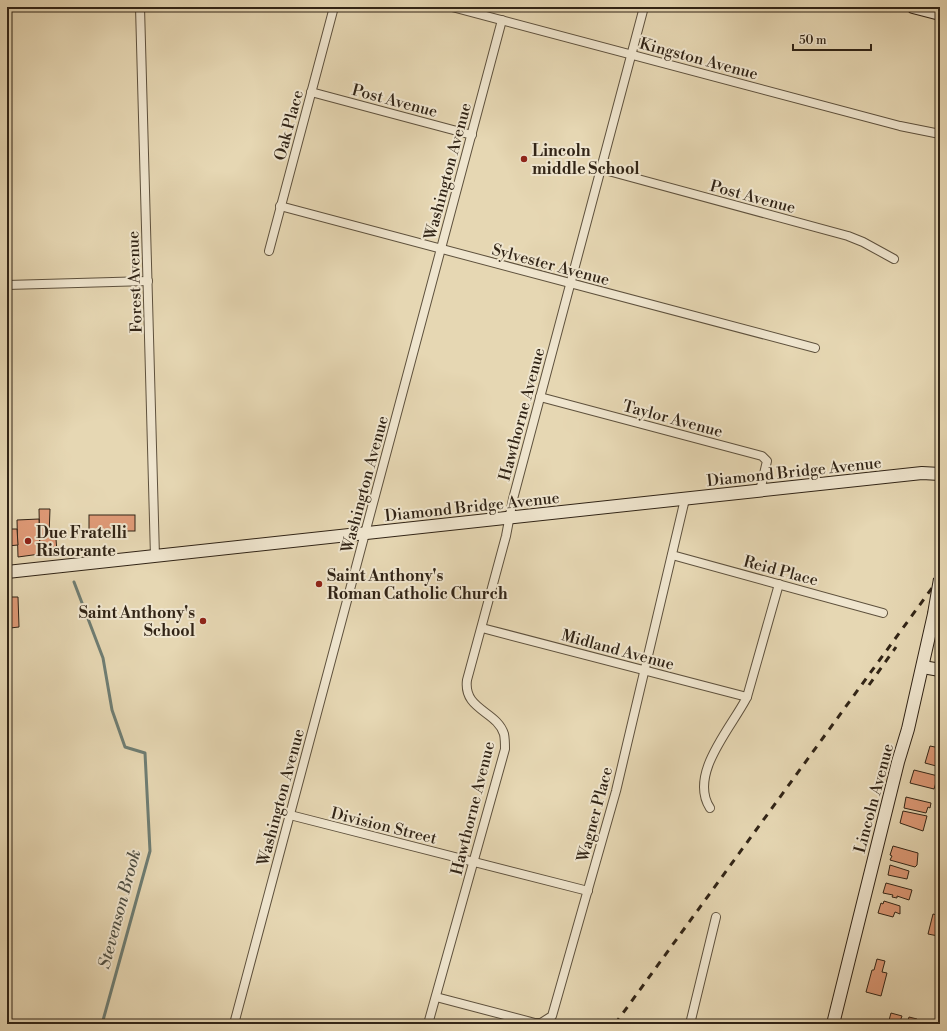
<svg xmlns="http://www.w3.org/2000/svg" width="947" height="1031" font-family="'Libre Bodoni',serif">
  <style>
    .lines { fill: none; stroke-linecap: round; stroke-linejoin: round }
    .stream { stroke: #6e7d73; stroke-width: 3 }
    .building { fill: #df9a77; stroke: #312416 }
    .street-casing { stroke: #5e513d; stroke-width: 10 }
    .secondary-casing { stroke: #312416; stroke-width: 14 }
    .street { stroke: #efe5ce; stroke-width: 8 }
    .secondary { stroke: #efe5ce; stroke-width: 12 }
    .rail { stroke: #312416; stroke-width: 3; stroke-dasharray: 7 7; stroke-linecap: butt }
    .secondary-bridge-casing { stroke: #312416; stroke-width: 14; stroke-linecap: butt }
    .secondary-bridge { stroke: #efe5ce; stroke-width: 12 }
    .poi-dot { fill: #8f2418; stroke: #efe5ce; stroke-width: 1.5 }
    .labels { text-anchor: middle; stroke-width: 4; stroke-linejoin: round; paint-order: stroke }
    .street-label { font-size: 16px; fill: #312416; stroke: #efe5ce }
    .poi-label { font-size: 16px; font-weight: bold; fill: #312416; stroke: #efe5ce; text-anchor: start }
    .water-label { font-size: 17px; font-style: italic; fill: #505044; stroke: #efe5ce }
  </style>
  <rect width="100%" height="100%" fill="#e6d7b3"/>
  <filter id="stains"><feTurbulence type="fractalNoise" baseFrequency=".005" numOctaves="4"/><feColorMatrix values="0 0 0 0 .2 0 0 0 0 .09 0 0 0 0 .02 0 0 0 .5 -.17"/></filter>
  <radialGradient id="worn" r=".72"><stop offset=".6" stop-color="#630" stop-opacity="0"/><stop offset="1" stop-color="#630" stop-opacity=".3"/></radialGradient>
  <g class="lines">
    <!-- stream -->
    <polyline class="stream" points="74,582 103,658 112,710 125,747 145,753 150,851 102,1024"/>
  </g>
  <!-- building -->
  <g class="building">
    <polygon points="39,509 50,509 49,536 52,536 53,539 56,539 57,552 40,554"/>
    <rect x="89" y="515" width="46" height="16"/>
    <polygon points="39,519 40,554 18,557 17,520"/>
    <polygon points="7,529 17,529 18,545 7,546"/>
    <polygon points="7,597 18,597 19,627 10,628 11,639 7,640"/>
    <polygon points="930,746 940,748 940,767 925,763"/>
    <polygon points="914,770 938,776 934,789 910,783"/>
    <polygon points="906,797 931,803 930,808 928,807 926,813 904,808"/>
    <polygon points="903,811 927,816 923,831 900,823"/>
    <polygon points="893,846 918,853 917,865 915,867 890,860 892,856 890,855"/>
    <polygon points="890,865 909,871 907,879 888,875"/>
    <polygon points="886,883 912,890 909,900 897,896 897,898 892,897 893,895 883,893"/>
    <polygon points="884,901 900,906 900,914 895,912 893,917 878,913 881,903 883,904"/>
    <polygon points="933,914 940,916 938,936 928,934"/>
    <polygon points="877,959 885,961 882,972 887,973 881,996 866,992 872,970 874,970"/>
    <polygon points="891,1013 902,1016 899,1024 888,1024"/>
    <polygon points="909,1017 917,1019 916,1024 907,1024"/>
  </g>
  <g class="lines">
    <defs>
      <g id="street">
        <polyline points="140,7 155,557"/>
        <polyline points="452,7 900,126 940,134"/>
        <polyline points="311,92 472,135"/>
        <polyline points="601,169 848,236 863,242 894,259"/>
        <polyline points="280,206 815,348"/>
        <polyline points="269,251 334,7"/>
        <polyline points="7,285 148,281"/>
        <polyline points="540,397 762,456 767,461 760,491"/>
        <polyline points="672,555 883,613"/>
        <polyline points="482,628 747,697"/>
        <path d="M710,808C688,774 732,727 747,697L779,584"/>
        <polyline points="290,815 588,891"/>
        <polyline points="436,997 535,1023 541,1023 552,1016 616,791 685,499"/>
        <polyline points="234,1024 502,20"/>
        <path d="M428,1024L505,749C505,744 505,739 504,734C497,711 463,710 467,680L506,536L513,499L644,7"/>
        <polyline points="690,1024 716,917"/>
      </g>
      <g id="secondary">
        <polyline points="913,7 940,14"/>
        <polyline points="7,572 922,473 940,474"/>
        <polyline points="923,667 940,670"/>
        <polyline points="833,1024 898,762 908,729 934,614"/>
      </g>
    </defs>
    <!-- street casing -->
    <use href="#street" class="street-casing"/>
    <!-- secondary casing -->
    <use href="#secondary" class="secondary-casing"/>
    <!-- street -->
    <use href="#street" class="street"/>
    <!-- secondary -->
    <use href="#secondary" class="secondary"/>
    <!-- rail -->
    <g class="rail">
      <polyline points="869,685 896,647"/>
      <polyline points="615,1024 940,577"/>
    </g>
    <defs>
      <polyline id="secondary-bridge" points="934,614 940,579"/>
    </defs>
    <!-- secondary-bridge casing -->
    <use href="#secondary-bridge" class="secondary-bridge-casing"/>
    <!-- secondary-bridge -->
    <use href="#secondary-bridge" class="secondary-bridge"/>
  </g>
  <!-- markers -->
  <g class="poi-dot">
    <circle cx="524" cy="159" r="4"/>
    <circle cx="28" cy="541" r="4"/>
    <circle cx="319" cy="584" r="4"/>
    <circle cx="203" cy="621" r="4"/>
  </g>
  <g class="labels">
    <!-- street labels -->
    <g class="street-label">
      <text transform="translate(699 58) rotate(15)" y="6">Kingston Avenue</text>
      <text transform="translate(395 100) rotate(15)" y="6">Post Avenue</text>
      <text transform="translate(288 125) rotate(-75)" y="6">Oak Place</text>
      <text transform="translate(447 171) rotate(-75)" y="6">Washington Avenue</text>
      <text transform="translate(753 196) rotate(15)" y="6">Post Avenue</text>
      <text transform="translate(551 264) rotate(15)" y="6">Sylvester Avenue</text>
      <text transform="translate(134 282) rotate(-92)" y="6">Forest Avenue</text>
      <text transform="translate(521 414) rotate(-75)" y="6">Hawthorne Avenue</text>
      <text transform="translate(673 418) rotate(15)" y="6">Taylor Avenue</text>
      <text transform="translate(794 471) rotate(-6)" y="6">Diamond Bridge Avenue</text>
      <text transform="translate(364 484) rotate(-75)" y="6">Washington Avenue</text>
      <text transform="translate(472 506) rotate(-6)" y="6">Diamond Bridge Avenue</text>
      <text transform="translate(781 570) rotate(15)" y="6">Reid Place</text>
      <text transform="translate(618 649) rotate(15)" y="6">Midland Avenue</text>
      <text transform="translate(280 797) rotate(-75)" y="6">Washington Avenue</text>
      <text transform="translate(873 798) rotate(-75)" y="6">Lincoln Avenue</text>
      <text transform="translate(472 808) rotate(-76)" y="6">Hawthorne Avenue</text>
      <text transform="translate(594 814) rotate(-75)" y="6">Wagner Place</text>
      <text transform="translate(384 825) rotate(14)" y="6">Division Street</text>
    </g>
    <!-- poi labels -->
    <g class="poi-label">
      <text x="532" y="156">Lincoln<tspan x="532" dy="18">middle School</tspan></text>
      <text x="36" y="538">Due Fratelli<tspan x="36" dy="18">Ristorante</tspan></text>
      <text x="327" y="581">Saint Anthony's<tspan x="327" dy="18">Roman Catholic Church</tspan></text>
      <text x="195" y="618" text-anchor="end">Saint Anthony's<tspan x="195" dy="18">School</tspan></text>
    </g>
    <!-- water labels -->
    <g class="water-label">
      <text transform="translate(119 909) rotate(-75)" y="6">Stevenson Brook</text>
    </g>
  </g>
  <!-- margin -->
  <rect width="947" height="1031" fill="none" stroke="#e6d7b3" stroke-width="24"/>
  <rect x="8" y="8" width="931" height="1015" fill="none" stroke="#312416" stroke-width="2"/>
  <rect x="12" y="12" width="923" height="1007" fill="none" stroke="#312416"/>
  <!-- scale -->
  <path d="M793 44v6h78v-6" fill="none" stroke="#312416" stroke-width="2"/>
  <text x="799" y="44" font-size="12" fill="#312416" stroke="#efe5ce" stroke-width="3" paint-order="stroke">50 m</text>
  <rect width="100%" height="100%" filter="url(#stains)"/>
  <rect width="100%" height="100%" fill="url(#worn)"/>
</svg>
